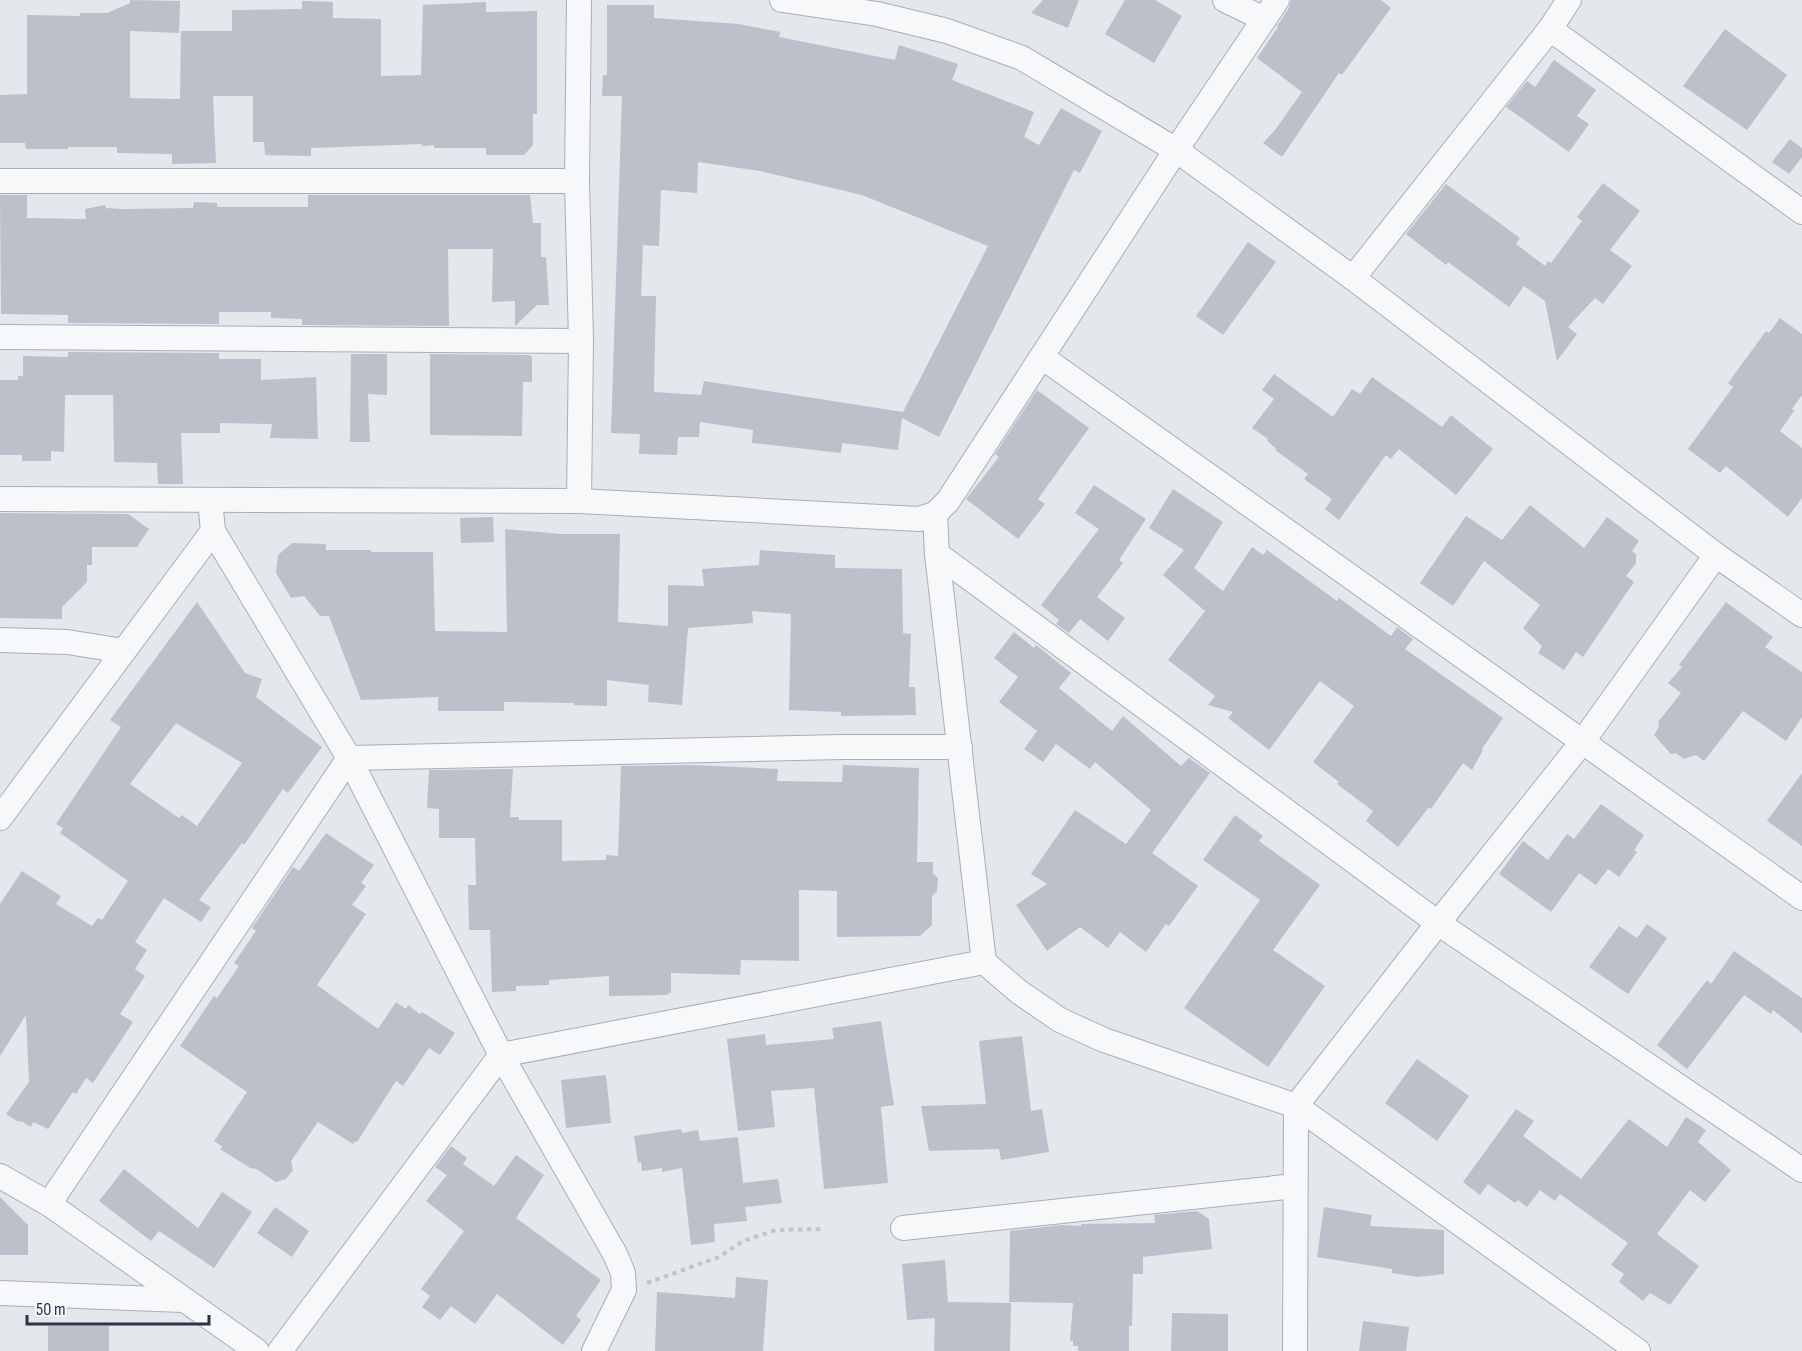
<svg xmlns="http://www.w3.org/2000/svg" width="1802" height="1351" font-family="'Sofia Sans Condensed',sans-serif">
  <style>
    .building { fill: #bbc0ca; fill-rule: evenodd }
    .lines { fill: none; stroke-linecap: round; stroke-linejoin: round }
    .minor-casing { stroke: #a9aeb7; stroke-width: 26 }
    .path { stroke: #c2c5cb; stroke-width: 4; stroke-dasharray: 4.5 4.5; stroke-linecap: butt }
    .minor { stroke: #f7f8fa; stroke-width: 24 }
  </style>
  <rect width="100%" height="100%" fill="#e4e7ec"/>
  <!-- building -->
  <g class="building">
    <polygon points="130,0 180,1 179,33 130,31 130,98 180,99 181,31 232,31 232,10 302,9 302,1 333,2 333,18 381,19 381,76 421,75 423,5 486,2 486,12 537,11 537,114 533,114 533,145 524,155 486,155 486,148 434,148 434,145 422,146 422,144 311,148 311,156 265,155 264,142 253,142 253,96 213,96 216,163 172,164 172,154 117,153 117,147 68,147 68,149 26,149 25,143 0,143 0,95 27,94 27,15 80,16 80,13 107,13 130,3"/>
    <polygon points="1043,0 1079,0 1068,28 1031,13"/>
    <polygon points="1125,0 1155,0 1182,16 1154,63 1105,34"/>
    <polygon points="1291,0 1381,0 1391,8 1342,75 1339,73 1282,157 1263,143 1275,130 1302,92 1257,58 1278,27 1277,26 1289,8"/>
    <path d="M607,5H654V18L739,24L780,32L779,37L895,60L899,45L958,64L952,80L1034,112L1024,137L1039,145L1061,108L1102,131L1080,173L1074,170L939,437L902,418L898,450L842,443L841,453L752,443L753,430L700,422L699,437H678L677,455L639,454L640,434L611,433L622,96H602L603,75H607ZM698,162L760,171L862,195L988,246L903,412L704,381L701,395L654,392L656,296H641L643,245L659,246L661,190L697,193Z"/>
    <polygon points="1725,29 1787,75 1747,130 1683,86"/>
    <polygon points="1554,60 1596,90 1577,116 1589,124 1569,152 1506,107 1527,81 1535,87"/>
    <polygon points="1790,139 1802,148 1802,157 1789,174 1772,162"/>
    <polygon points="1603,183 1640,211 1610,250 1632,266 1603,304 1595,298 1568,327 1577,334 1557,361 1545,301 1524,286 1509,307 1448,262 1446,265 1406,234 1446,184 1520,238 1516,244 1545,266 1548,261 1551,263 1582,221 1577,217"/>
    <polygon points="0,195 27,195 27,218 86,219 85,209 105,205 106,208 122,209 193,208 194,202 217,203 217,207 308,207 308,195 530,195 533,223 541,223 541,257 546,257 549,305 537,305 515,326 515,301 492,302 493,249 448,249 449,326 302,325 302,319 271,318 271,312 219,312 219,324 68,323 68,315 1,314"/>
    <polygon points="1248,242 1276,262 1223,335 1196,316"/>
    <polygon points="1780,318 1802,334 1802,395 1792,409 1794,411 1780,431 1802,448 1802,498 1788,517 1726,466 1720,473 1688,449 1733,387 1728,383 1766,331 1769,333"/>
    <polygon points="68,352 219,353 219,359 261,359 261,380 316,377 318,439 270,438 272,424 220,423 220,433 181,433 183,484 158,484 157,463 114,462 113,395 65,395 64,452 51,451 51,461 22,461 22,455 0,455 0,380 18,380 18,376 23,376 23,356 68,357"/>
    <polygon points="351,354 387,354 387,395 368,394 370,442 350,442"/>
    <polygon points="430,354 529,355 532,357 532,382 523,382 522,436 430,435"/>
    <polygon points="1274,374 1333,417 1352,389 1360,394 1372,377 1442,427 1451,415 1493,449 1456,495 1399,449 1391,459 1386,455 1339,520 1325,509 1332,499 1304,479 1308,474 1275,450 1277,449 1267,441 1268,439 1252,428 1274,399 1262,390"/>
    <polygon points="1037,390 1089,428 1038,499 1045,504 1018,539 966,499 999,457 995,454"/>
    <polygon points="1094,485 1146,519 1119,560 1123,563 1097,597 1125,618 1108,641 1080,619 1069,633 1056,624 1059,620 1041,605 1099,529 1075,513"/>
    <polygon points="1173,489 1223,522 1194,568 1223,591 1252,547 1263,555 1267,550 1337,601 1339,598 1391,636 1397,627 1413,639 1405,649 1503,718 1482,749 1483,750 1472,770 1463,763 1431,809 1429,807 1398,847 1366,821 1373,811 1337,784 1339,782 1313,762 1354,706 1320,681 1269,750 1228,718 1233,712 1208,705 1215,696 1168,660 1205,611 1163,575 1184,550 1149,528"/>
    <polygon points="1530,505 1584,548 1607,517 1639,541 1632,551 1636,554 1636,563 1626,576 1634,582 1583,657 1576,652 1564,670 1538,653 1542,646 1523,628 1540,605 1484,561 1453,606 1420,583 1466,516 1502,540"/>
    <polygon points="0,513 128,514 149,529 137,547 92,547 92,565 87,565 87,582 62,607 62,619 0,618"/>
    <polygon points="493,517 494,542 461,543 460,518"/>
    <polygon points="505,529 561,534 620,534 618,622 668,626 668,585 704,586 702,569 759,565 760,550 835,555 835,568 902,569 903,633 911,634 909,687 915,687 916,715 841,716 841,712 789,710 791,614 752,611 753,623 688,628 682,705 648,702 649,685 607,680 607,706 574,705 574,703 504,702 504,711 438,711 438,697 361,700 329,616 320,616 304,596 291,598 276,573 278,555 292,543 326,544 326,550 371,550 371,552 433,552 435,631 507,632"/>
    <path d="M197,602L245,673L262,679L256,697L322,747L288,793L283,789L244,845L242,843L199,900L211,907L201,922L164,898L135,942L147,950L135,969L145,976L120,1014L133,1022L93,1083L86,1078L76,1094L73,1092L48,1129L33,1122L31,1127L23,1122L17,1121L6,1114L29,1082L26,1015L0,1056V904L22,871L61,896L56,904L92,926L98,918L102,920L128,881L60,833L63,828L56,824L121,727L110,720ZM176,723L242,763L197,826L182,815L179,818L130,784Z"/>
    <polygon points="1726,602 1773,637 1765,647 1802,672 1802,717 1786,741 1743,711 1704,761 1696,755 1684,759 1676,753 1671,754 1654,735 1659,727 1658,722 1681,693 1668,683 1682,667 1679,665"/>
    <polygon points="1014,632 1034,648 1036,645 1071,673 1059,688 1112,731 1123,716 1181,766 1189,758 1210,773 1152,853 1198,886 1169,926 1166,924 1146,952 1120,932 1108,948 1080,927 1047,951 1016,905 1047,884 1031,874 1075,810 1126,844 1151,810 1095,762 1090,769 1056,744 1043,762 1024,749 1037,731 999,702 1018,677 994,658"/>
    <polygon points="692,765 778,769 777,781 842,782 843,765 919,768 917,862 933,862 933,874 938,878 937,891 932,896 932,925 920,936 837,937 837,891 799,890 799,961 741,960 740,975 671,973 671,993 668,993 668,995 609,996 609,976 549,980 549,985 516,986 516,991 492,992 490,930 469,930 468,885 476,885 475,838 439,838 439,809 427,808 429,770 513,769 510,817 519,817 519,820 562,820 562,861 606,860 606,855 618,856 621,766"/>
    <polygon points="1802,773 1802,846 1767,821"/>
    <polygon points="1601,804 1644,835 1634,850 1637,852 1619,877 1608,869 1596,885 1579,873 1551,912 1499,874 1523,841 1548,860 1567,834 1574,839"/>
    <polygon points="1235,815 1263,836 1259,841 1320,885 1273,950 1325,986 1268,1067 1184,1008 1260,900 1203,860"/>
    <polygon points="326,833 374,865 361,883 366,886 352,905 366,914 317,985 378,1029 396,1002 406,1009 408,1005 420,1014 422,1012 455,1033 440,1055 429,1048 403,1086 396,1081 357,1142 355,1141 353,1144 318,1122 291,1161 293,1170 286,1179 276,1182 256,1169 250,1168 220,1149 223,1147 214,1141 247,1092 180,1046 214,996 217,998 239,966 234,963 256,931 252,928 293,867 299,871"/>
    <polygon points="1647,924 1667,938 1628,994 1589,967 1619,926 1637,938"/>
    <polygon points="1734,951 1802,998 1802,1033 1773,1010 1771,1014 1744,995 1687,1069 1657,1045 1707,980 1711,984"/>
    <polygon points="881,1021 894,1105 881,1107 888,1183 824,1189 814,1088 771,1091 775,1127 738,1131 727,1039 765,1034 766,1045 834,1039 832,1028"/>
    <polygon points="1022,1036 1031,1111 1042,1109 1049,1152 1001,1160 999,1149 929,1151 921,1106 986,1104 979,1041"/>
    <polygon points="1417,1059 1469,1096 1437,1141 1385,1103"/>
    <polygon points="606,1075 611,1123 566,1128 561,1080"/>
    <polygon points="1516,1109 1534,1121 1523,1136 1581,1179 1629,1119 1667,1147 1686,1117 1706,1130 1698,1142 1731,1170 1705,1202 1690,1190 1657,1234 1699,1266 1670,1305 1650,1293 1643,1301 1619,1282 1624,1274 1611,1265 1628,1243 1560,1194 1555,1201 1540,1190 1527,1207 1518,1200 1515,1203 1488,1184 1480,1195 1463,1182"/>
    <polygon points="681,1129 682,1133 698,1130 700,1141 738,1137 743,1183 778,1179 782,1203 745,1207 747,1221 714,1224 715,1242 691,1245 682,1168 662,1172 662,1168 642,1171 641,1162 638,1163 634,1136"/>
    <polygon points="451,1146 467,1158 463,1164 494,1186 516,1155 544,1175 516,1218 601,1280 576,1316 581,1320 563,1345 497,1294 475,1324 451,1306 440,1320 422,1307 430,1296 421,1289 464,1231 426,1201 447,1175 435,1167"/>
    <polygon points="124,1169 198,1228 222,1192 252,1212 214,1268 159,1231 151,1241 99,1201"/>
    <polygon points="0,1197 28,1225 28,1255 0,1255"/>
    <polygon points="275,1207 309,1231 292,1257 257,1233"/>
    <polygon points="1324,1207 1372,1215 1370,1226 1444,1230 1444,1274 1418,1277 1392,1273 1392,1269 1317,1257"/>
    <polygon points="1197,1211 1209,1219 1212,1249 1143,1257 1143,1274 1133,1274 1132,1326 1129,1326 1129,1351 1078,1351 1078,1346 1073,1346 1073,1341 1070,1341 1073,1303 1009,1302 1010,1231 1062,1225 1081,1226 1081,1224 1155,1223 1154,1215"/>
    <polygon points="945,1260 948,1302 1011,1303 1010,1351 934,1351 935,1318 907,1320 902,1264"/>
    <polygon points="736,1277 768,1280 763,1351 655,1351 657,1292 735,1298"/>
    <polygon points="1172,1313 1228,1314 1228,1351 1171,1351"/>
    <polygon points="1363,1321 1409,1327 1406,1351 1359,1351"/>
    <rect x="48" y="1326" width="61" height="25"/>
  </g>
  <g class="lines">
    <defs>
      <g id="minor">
        <polyline points="579,0 577,181 581,341 579,501"/>
        <polyline points="782,0 877,14 947,31 1022,58 1176,150 1353,278 1716,555 1802,615"/>
        <polyline points="1225,0 1264,19"/>
        <polyline points="1550,29 1802,212"/>
        <polyline points="0,181 577,181"/>
        <polyline points="1353,278 1550,29 1569,0"/>
        <polyline points="0,337 581,341"/>
        <polyline points="1042,357 1802,898"/>
        <polyline points="0,499 579,501 919,519 935,514 948,501 1176,150 1277,0"/>
        <polyline points="210,500 213,531 349,758 501,1055 615,1254 623,1273 624,1290 594,1351"/>
        <polyline points="937,554 1438,923 1802,1170"/>
        <polyline points="0,640 67,642 124,651"/>
        <polyline points="0,818 213,531"/>
        <polyline points="984,962 1019,992 1060,1020 1104,1040 1296,1106 1638,1351"/>
        <polyline points="0,1176 49,1204 257,1351"/>
        <polyline points="49,1204 349,758 842,747 960,747"/>
        <polyline points="903,1228 1295,1186"/>
        <polyline points="0,1293 183,1300"/>
        <polyline points="280,1351 501,1055 984,962 937,554 935,514"/>
        <polyline points="1295,1351 1296,1106 1438,923 1583,741 1716,555"/>
      </g>
    </defs>
    <!-- minor casing -->
    <use href="#minor" class="minor-casing"/>
    <!-- path -->
    <polyline class="path" points="647,1283 719,1257 743,1241 776,1230 822,1229"/>
    <!-- minor -->
    <use href="#minor" class="minor"/>
  </g>
  <!-- scale -->
  <path d="M27 1315v9h182v-9" fill="none" stroke="#2b3445" stroke-width="3"/>
  <text x="36" y="1315" font-size="18" fill="#2b3445" stroke="#f4f6f9" stroke-width="4.5" paint-order="stroke">50 m</text>
</svg>
